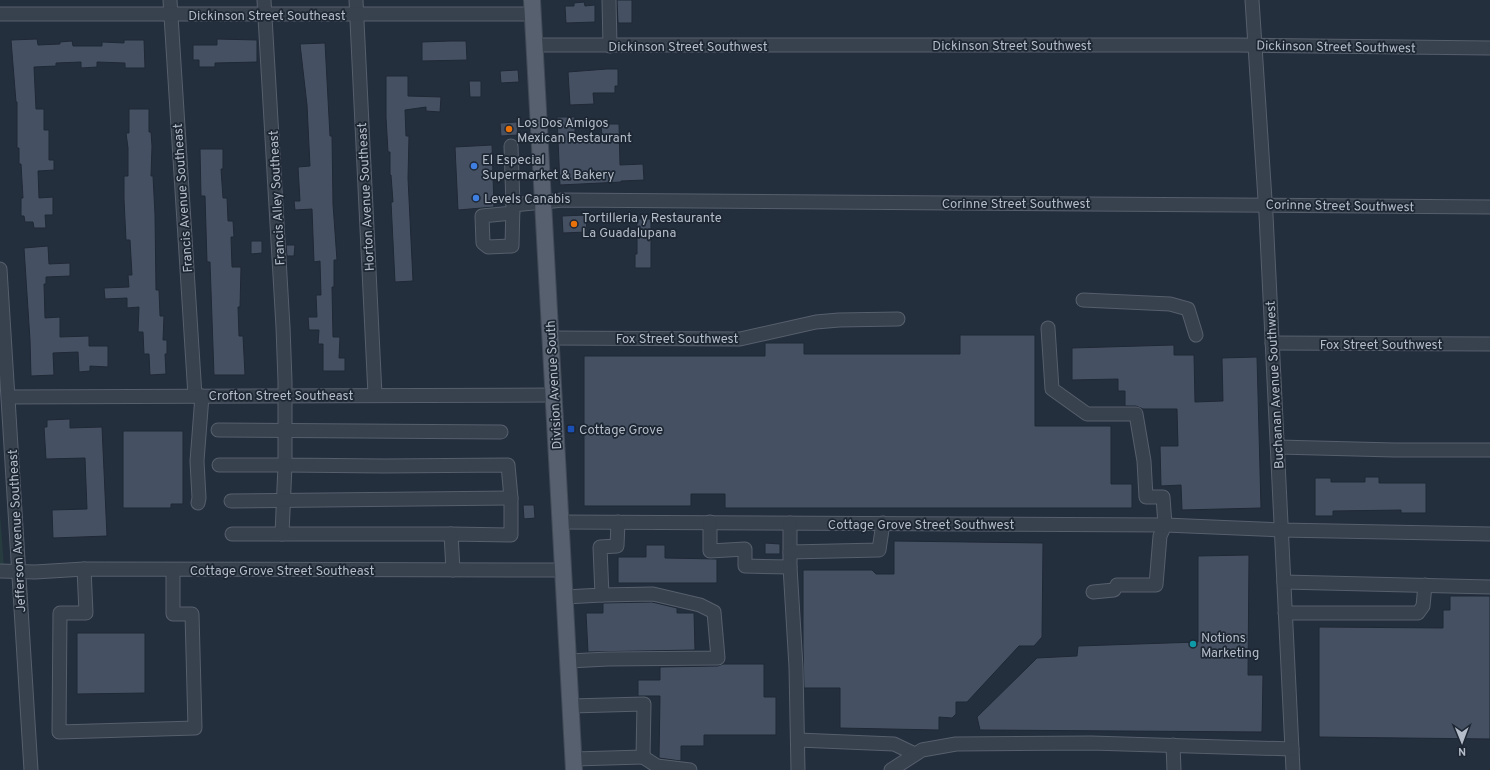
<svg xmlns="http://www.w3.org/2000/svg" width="1490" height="770" font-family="Overpass,sans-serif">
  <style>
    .green { fill: #263c3f }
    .building { fill: #455162; stroke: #1f2835 }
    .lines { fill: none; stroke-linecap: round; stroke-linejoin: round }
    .minor-casing { stroke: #565f6c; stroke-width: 15 }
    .major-casing { stroke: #414a57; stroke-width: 18 }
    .minor { stroke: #38414e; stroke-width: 13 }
    .major { stroke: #56606e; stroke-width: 16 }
    .food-dot { fill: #e8710a; stroke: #1d2633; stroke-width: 1.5 }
    .shop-dot { fill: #3f7fe0; stroke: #1d2633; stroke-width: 1.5 }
    .transit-dot { fill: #1a4fb4; stroke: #1d2633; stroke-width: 1.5 }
    .culture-dot { fill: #0f9aa8; stroke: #1d2633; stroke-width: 1.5 }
    .labels { text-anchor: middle; stroke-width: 3.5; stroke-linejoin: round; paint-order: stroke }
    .street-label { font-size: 13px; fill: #b4bcc9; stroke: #1d2633 }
    .poi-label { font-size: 13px; fill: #b4bcc9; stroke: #1d2633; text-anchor: start }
  </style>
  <rect width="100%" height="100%" fill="#242f3e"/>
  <!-- green -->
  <polygon class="green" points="0,515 4,566 0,566"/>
  <!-- building -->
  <g class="building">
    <polygon points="617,0 632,0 632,23 618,23"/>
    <polygon points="584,2 585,6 595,5 595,22 566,23 565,6 574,6 574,3"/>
    <polygon points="37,39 38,45 60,44 60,42 72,41 73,46 102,46 102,42 124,43 124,40 144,40 145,68 125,68 125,63 97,62 97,67 81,68 81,62 56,63 56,66 34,67 36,109 44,109 44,130 49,130 49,160 54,160 54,170 38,171 39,198 53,197 53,215 45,215 46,228 34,228 33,222 25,222 24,216 21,216 21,198 23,198 21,164 19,164 19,148 17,148 17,102 16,102 11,40"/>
    <polygon points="217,39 257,40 257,62 215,63 215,67 199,67 199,60 193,60 193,45 217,45"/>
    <polygon points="451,41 466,41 467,60 422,61 422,42"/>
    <polygon points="325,43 330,136 332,136 333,204 337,260 334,260 334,287 332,287 333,337 340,337 339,358 345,358 345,371 323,371 323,344 318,344 319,330 309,330 308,317 317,317 316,295 321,295 320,261 314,262 312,209 295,210 294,201 300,201 298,167 310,166 307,105 300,44"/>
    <polygon points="607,69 618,69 618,86 615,86 615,93 593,93 594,104 570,105 568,72"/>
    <polygon points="518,70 519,82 501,83 500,71"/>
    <polygon points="386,76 408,76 408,96 441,97 440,112 426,111 426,107 405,110 406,136 409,136 408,178 413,281 395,282 391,202 393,202 391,175 390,175 390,152 388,152 386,117"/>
    <polygon points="469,81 481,81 481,97 470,97"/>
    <polygon points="129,109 149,109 149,132 151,132 152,146 151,176 153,176 155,215 156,290 159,290 160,316 164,316 163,340 167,340 167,354 165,354 166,374 150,375 149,354 144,354 143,332 138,332 139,307 127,308 127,298 105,299 104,288 129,287 128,275 132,275 130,240 126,240 124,199 124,176 128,176 128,148 126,133 129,133"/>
    <polygon points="557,117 575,117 575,139 602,138 601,124 619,124 620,165 643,164 644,180 621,181 621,182 560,185"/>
    <polygon points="517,122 518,135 501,136 500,123"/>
    <polygon points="492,145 494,207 458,210 455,147"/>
    <polygon points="200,149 223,149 223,169 221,169 223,198 227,198 228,221 233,221 234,237 231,237 232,267 241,267 240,307 238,307 239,336 243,336 245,375 214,375 210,262 207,262 205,196 201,196"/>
    <polygon points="586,215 587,232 563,233 562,216"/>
    <polygon points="637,219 651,219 651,268 635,268 635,254 637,254"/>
    <polygon points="251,241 262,241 262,253 251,254"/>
    <polygon points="286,245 295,245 294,256 287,256"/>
    <polygon points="48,246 49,264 70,263 70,276 46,277 46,284 44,284 45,318 60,317 60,337 89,336 89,346 108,346 108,367 90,366 90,371 79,372 78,352 53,353 54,375 31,376 30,340 24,248"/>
    <polygon points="960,335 1035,335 1035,426 1111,426 1111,484 1132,484 1132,508 725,508 725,494 691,494 691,506 584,506 584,356 765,356 765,343 804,343 804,354 960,354"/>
    <polygon points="1174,345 1174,355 1194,355 1195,402 1223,401 1222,358 1257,357 1261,508 1182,510 1181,485 1161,486 1160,446 1178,446 1177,409 1143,409 1136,406 1125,406 1125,391 1118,391 1118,379 1072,380 1072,348"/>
    <polygon points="70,419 70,428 102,427 107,536 53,538 52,510 87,509 85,458 46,459 44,427 47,427 47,420"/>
    <polygon points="123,431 183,431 183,504 171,504 171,508 123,508"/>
    <polygon points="1365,477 1379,477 1379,483 1426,483 1426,513 1401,513 1401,510 1333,511 1333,516 1315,516 1315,478 1331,478 1331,482 1365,482"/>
    <polygon points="523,505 534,505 535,518 524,519"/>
    <polygon points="894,541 1043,543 1042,637 1034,646 1019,646 967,702 956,702 956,714 952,718 939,717 939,730 840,728 840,688 804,688 803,646 803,570 872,570 876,574 894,574"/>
    <polygon points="765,543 780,544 780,554 765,554"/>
    <polygon points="646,545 665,545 665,558 717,559 717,583 618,583 618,557 646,557"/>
    <polygon points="1249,555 1248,675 1263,675 1262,732 980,730 977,717 1037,658 1077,656 1078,646 1198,642 1198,556"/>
    <polygon points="1450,596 1490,596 1490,739 1319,737 1319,627 1443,628 1443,610 1450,610"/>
    <polygon points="652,602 677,608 677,613 694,613 695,650 588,652 586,613 603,613 603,603"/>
    <polygon points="77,633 145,633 145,693 77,694"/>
    <polygon points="723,664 764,664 764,697 776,697 776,735 704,735 704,746 681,746 681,761 659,758 660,696 638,696 638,680 660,680 660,667 718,666"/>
  </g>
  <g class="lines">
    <defs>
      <g id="minor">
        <polyline points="170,0 195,396"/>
        <polyline points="264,0 283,327 285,381 285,465 384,466 508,465 511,498 511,535 451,534 453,570"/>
        <polyline points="356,0 375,395"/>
        <polyline points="609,0 610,46"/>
        <polyline points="1252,0 1266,215 1293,770"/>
        <polyline points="0,14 533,14"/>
        <polyline points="535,45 1236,45 1490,48"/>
        <polyline points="511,146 513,205 563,200 1490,207"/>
        <polyline points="513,213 482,216 483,243 488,247 512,246 513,205"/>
        <polyline points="0,269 31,770"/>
        <polyline points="1083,300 1170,304 1188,309 1196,335"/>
        <polyline points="1048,328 1052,389 1087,414 1136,414 1144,461 1146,497 1163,497 1165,525 1160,536 1156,585 1117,585 1114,590 1093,592"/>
        <polyline points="550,338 740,339 816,322 839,320 898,319"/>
        <polyline points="1272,343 1490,344"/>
        <polyline points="9,397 554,395"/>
        <polyline points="218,430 501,432"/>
        <polyline points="1278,447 1394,450 1490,450"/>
        <polyline points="219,465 285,465 282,534 451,534"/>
        <polyline points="231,501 511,498"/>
        <polyline points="198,503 199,498 197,461 202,396"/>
        <polyline points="560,522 1165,525 1281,530 1490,534"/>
        <polyline points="710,522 710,551 745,549 745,566 790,567 790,523"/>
        <polyline points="232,534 282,534"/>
        <polyline points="790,552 879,550 883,523"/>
        <polyline points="790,567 796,667 798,770"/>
        <polyline points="84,569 86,613 60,613 59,732 195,728 192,614 173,614 173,570"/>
        <polyline points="0,571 35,572 84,569 564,570"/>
        <polyline points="1284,582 1490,587"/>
        <polyline points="565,597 602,595 600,547 617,546 618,522"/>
        <polyline points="1285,613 1418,613 1423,606 1425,585"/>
        <polyline points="569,661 608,659 718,658 714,612 700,605 653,594 602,595"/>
        <polyline points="571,706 644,704 643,757 574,759"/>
        <polyline points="798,740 894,744 915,754"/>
        <polyline points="1173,745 1174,770"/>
        <polyline points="643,757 657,766 690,770"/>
        <polyline points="891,770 922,750 956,744 1091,743 1292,749"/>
      </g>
      <polyline id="major" points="532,0 574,770"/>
    </defs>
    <!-- minor casing -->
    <use href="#minor" class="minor-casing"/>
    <!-- major casing -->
    <use href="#major" class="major-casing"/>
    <!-- minor -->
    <use href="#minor" class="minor"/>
    <!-- major -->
    <use href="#major" class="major"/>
  </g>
  <!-- markers -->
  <g class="food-dot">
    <circle cx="509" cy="129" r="4"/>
    <circle cx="574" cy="224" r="4"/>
  </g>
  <g class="shop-dot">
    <circle cx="474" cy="166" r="4"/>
    <circle cx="476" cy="198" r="4"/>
  </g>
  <rect class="transit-dot" x="567" y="425" width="8" height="8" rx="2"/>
  <circle class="culture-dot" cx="1193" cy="644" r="4"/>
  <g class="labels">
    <!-- street labels -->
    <g class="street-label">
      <text x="267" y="20">Dickinson Street Southeast</text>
      <text x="1012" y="50">Dickinson Street Southwest</text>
      <text x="688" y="51">Dickinson Street Southwest</text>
      <text transform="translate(1336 46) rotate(1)" y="5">Dickinson Street Southwest</text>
      <text transform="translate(365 197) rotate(-93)" y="5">Horton Avenue Southeast</text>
      <text transform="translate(182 198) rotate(-94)" y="5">Francis Avenue Southeast</text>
      <text transform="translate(276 198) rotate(-93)" y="5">Francis Alley Southeast</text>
      <text x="1016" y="208">Corinne Street Southwest</text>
      <text transform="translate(1340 205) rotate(1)" y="5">Corinne Street Southwest</text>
      <text x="677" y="343">Fox Street Southwest</text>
      <text x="1381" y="349">Fox Street Southwest</text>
      <text transform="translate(553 385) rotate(-93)" y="5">Division Avenue South</text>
      <text transform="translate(1274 385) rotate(-93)" y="5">Buchanan Avenue Southwest</text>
      <text x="281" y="400">Crofton Street Southeast</text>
      <text x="921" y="529">Cottage Grove Street Southwest</text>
      <text transform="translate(16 531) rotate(-93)" y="5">Jefferson Avenue Southeast</text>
      <text x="282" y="575">Cottage Grove Street Southeast</text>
    </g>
    <!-- poi labels -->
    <g class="poi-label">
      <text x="517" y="127">Los Dos Amigos<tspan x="517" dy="15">Mexican Restaurant</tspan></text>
      <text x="482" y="164">El Especial<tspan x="482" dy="15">Supermarket &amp; Bakery</tspan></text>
      <text x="484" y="203">Levels Canabis</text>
      <text x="582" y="222">Tortilleria y Restaurante<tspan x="582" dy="15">La Guadalupana</tspan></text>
      <text x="579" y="434">Cottage Grove</text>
      <text x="1201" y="642">Notions<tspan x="1201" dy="15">Marketing</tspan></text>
    </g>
  </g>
  <!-- north arrow -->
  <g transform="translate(1462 742) rotate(179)" stroke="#1d2633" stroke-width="3" paint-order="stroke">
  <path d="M0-3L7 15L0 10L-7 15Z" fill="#b4bcc9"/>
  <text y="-6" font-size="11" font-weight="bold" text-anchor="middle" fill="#b4bcc9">N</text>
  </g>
</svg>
